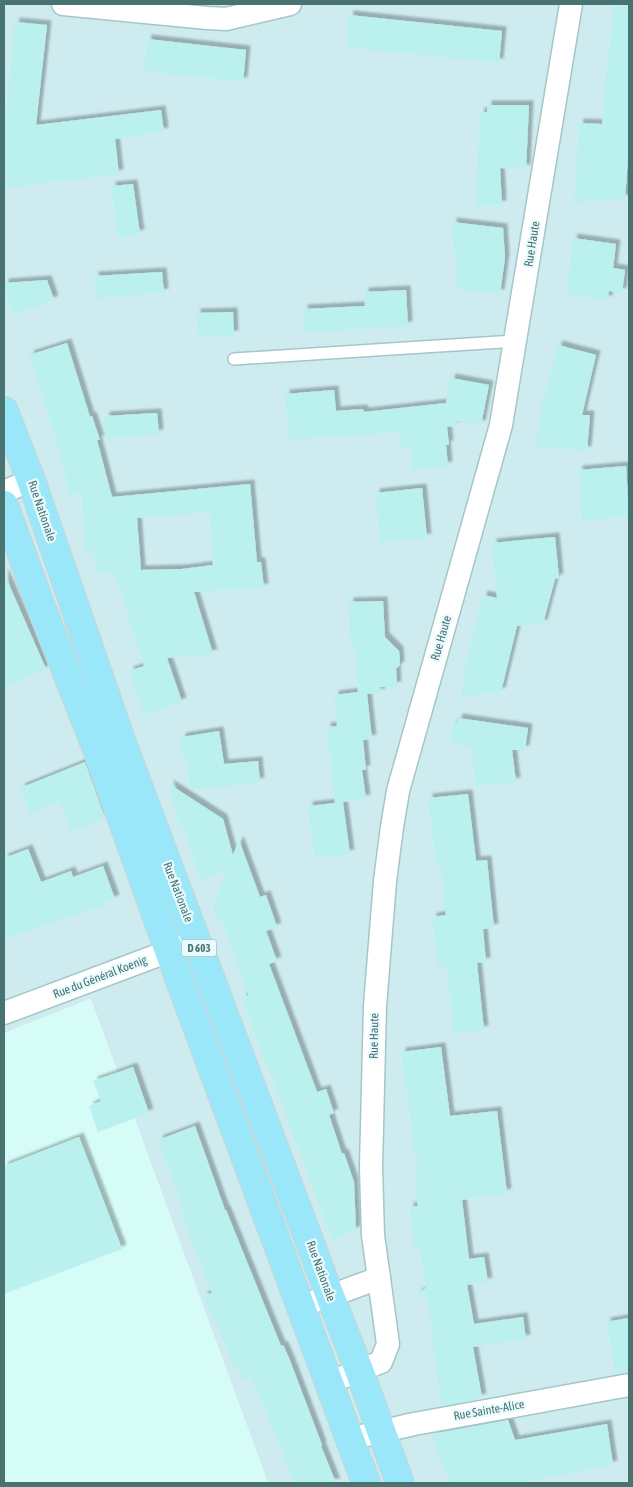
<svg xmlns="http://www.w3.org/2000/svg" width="633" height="1487" font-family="'Asap Condensed',sans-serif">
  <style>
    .residential { fill: #ceecf0 }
    .commercial { fill: #d6fcf7 }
    .building { fill: #baf1ef; fill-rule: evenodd; filter: url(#shadow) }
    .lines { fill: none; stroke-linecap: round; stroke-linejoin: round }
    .service-casing { stroke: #a4c6c7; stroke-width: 14 }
    .minor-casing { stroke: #a4c6c7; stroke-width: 25 }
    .primary-casing { stroke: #c8d5d4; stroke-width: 30 }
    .service { stroke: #fff; stroke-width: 11 }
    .minor { stroke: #fff; stroke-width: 22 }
    .primary { stroke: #9be7fa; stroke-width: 28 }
    .labels { text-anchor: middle; stroke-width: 4.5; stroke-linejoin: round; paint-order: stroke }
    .shield { fill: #e9fbff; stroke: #799c9b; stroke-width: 1 }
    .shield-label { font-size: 11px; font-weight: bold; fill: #497370 }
    .street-label { font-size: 12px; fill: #497370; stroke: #e9fbff }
  </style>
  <defs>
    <filter id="shadow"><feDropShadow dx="4.5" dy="-4.5" stdDeviation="1" flood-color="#0004"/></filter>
  </defs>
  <rect width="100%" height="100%" fill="#e3f7fc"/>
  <!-- residential -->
  <polygon class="residential" points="4,4 629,4 629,1483 268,1483 91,999 4,1033"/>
  <!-- commercial -->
  <polygon class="commercial" points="90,999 268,1483 4,1483 4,1033"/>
  <!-- building -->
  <g class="building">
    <polygon points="614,4 629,4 629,158 628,158 625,199 574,202 579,123 602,124 606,77"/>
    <polygon points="349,15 502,31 499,63 346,47"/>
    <polygon points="15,22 47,25 36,125 161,110 164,132 115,139 119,174 4,188 4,126"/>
    <polygon points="147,39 246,50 243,82 144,71"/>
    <polygon points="487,105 529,105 526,169 500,168 502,205 476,206 480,112 487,112"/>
    <polygon points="133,184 140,234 118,237 111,186"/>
    <polygon points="452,222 503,228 505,258 500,294 455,289 457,274"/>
    <polygon points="573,238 616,244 613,268 625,270 622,293 609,291 608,300 566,294"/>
    <polygon points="162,272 164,293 96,298 94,276"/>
    <polygon points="47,280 54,300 13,315 4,290 4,283"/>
    <polygon points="406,290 408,326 305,332 303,309 365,306 364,292"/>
    <polygon points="233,312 234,335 199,337 196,313"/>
    <path d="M67,343L90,417L92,416L100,440H97L112,497L250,484L257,562H261L264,588L194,592L213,654L167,658L182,702L144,715L129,671L144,666L114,572L96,574L94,553L85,554L81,492L69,495L62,460L29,355ZM209,512L213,565L182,569L141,570L137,518Z"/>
    <polygon points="558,345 596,355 582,415 590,415 587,451 534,446 537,430 540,427 542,405"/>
    <polygon points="451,378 489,385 481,425 457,421 456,426 447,427 449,445 446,445 448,466 412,469 411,447 400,447 399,432 289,440 285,394 334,390 336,411 363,409 364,412 446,403"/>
    <polygon points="157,413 159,434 106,439 105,416"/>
    <polygon points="626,466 629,517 582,521 578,470"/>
    <polygon points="422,488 427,538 380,542 375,493"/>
    <polygon points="555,537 559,578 555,579 543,624 517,626 501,692 461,697 465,671 464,670 483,595 497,598 492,543"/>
    <polygon points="4,573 46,669 4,688"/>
    <polygon points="383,601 385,637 399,651 400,665 396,669 397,686 380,687 381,693 367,694 372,739 363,740 366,770 362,770 366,799 343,802 350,854 315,858 308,806 335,803 326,727 337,726 334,695 358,692 355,649 351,649 349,602"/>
    <polygon points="458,718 528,728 525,750 512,750 516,782 476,786 472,756 474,747 450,744 453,723 457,723"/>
    <polygon points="219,731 224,764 258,761 260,782 191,790 186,758 182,754 180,750 179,745 182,737"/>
    <polygon points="85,762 105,818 71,831 60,801 30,813 20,788"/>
    <polygon points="169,784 223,819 233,855 239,840 260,897 266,895 277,927 266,931 277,961 269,964 317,1092 326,1089 334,1113 329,1115 342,1154 344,1153 354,1182 356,1230 332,1240 272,1078 254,1033 242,997 249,996 221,920 217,918 213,907 227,870 201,880 182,826 179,827"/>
    <polygon points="468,794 476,861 487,860 494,928 483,929 486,962 477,963 484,1030 454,1034 446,966 438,967 432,917 446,915 440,864 436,865 428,798"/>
    <polygon points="28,849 41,882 71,871 73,877 103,866 115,899 85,913 85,911 4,939 4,858"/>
    <polygon points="441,1047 450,1116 497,1111 507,1193 462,1200 469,1259 484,1257 488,1282 467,1285 474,1324 523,1317 526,1339 473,1347 482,1398 442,1406 432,1341 434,1340 428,1301 416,1295 426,1288 420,1248 415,1249 409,1207 418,1206 415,1187 418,1156 413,1153 413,1138 401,1052"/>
    <polygon points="133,1067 149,1113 98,1132 89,1106 101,1101 93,1081"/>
    <polygon points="195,1126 225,1210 226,1210 281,1346 283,1345 289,1358 322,1445 321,1446 336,1483 294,1483 252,1377 244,1380 239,1369 236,1370 213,1316 212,1316 203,1296 212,1293 181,1213 184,1212 158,1140"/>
    <polygon points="79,1137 122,1249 4,1294 4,1166"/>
    <polygon points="629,1318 629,1372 616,1374 606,1322"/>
    <polygon points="508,1420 515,1440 607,1424 613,1465 517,1483 450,1483 431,1434"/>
  </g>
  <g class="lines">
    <defs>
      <polyline id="service" points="234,359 516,341"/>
      <g id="minor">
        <polyline points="63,4 207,18 226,19 290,4"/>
        <polyline points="4,492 31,480"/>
        <polyline points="4,1013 185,945"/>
        <polyline points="300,1306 330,1296 379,1278"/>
        <polyline points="328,1383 381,1362 388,1344 373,1235 371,1167 375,1006 385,881 392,827 398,791 501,425 571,4"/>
        <polyline points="349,1439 414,1424 629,1385"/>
      </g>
      <g id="primary">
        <polyline points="4,411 31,480 122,743 330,1296 359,1370 400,1483"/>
        <polyline points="4,505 42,609 98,752 169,951 366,1483"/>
      </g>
    </defs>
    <!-- service casing -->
    <use href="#service" class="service-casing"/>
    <!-- minor casing -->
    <use href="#minor" class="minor-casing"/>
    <!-- primary casing -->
    <use href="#primary" class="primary-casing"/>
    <!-- service -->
    <use href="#service" class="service"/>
    <!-- minor -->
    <use href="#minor" class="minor"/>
    <!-- primary -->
    <use href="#primary" class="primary"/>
  </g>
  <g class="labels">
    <!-- shield labels -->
    <rect class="shield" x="181.5" y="939.5" width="35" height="17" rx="4"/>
    <g class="shield-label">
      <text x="199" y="952">D 603</text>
    </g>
    <!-- street labels -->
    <g class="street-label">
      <text transform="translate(532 244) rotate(-81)" y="4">Rue Haute</text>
      <text transform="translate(42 511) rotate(71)" y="4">Rue Nationale</text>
      <text transform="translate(441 638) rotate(-74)" y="4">Rue Haute</text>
      <text transform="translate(178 892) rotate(69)" y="4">Rue Nationale</text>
      <text transform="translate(100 977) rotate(-21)" y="4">Rue du Général Koenig</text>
      <text transform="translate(374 1036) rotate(-89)" y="4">Rue Haute</text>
      <text transform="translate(321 1271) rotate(70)" y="4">Rue Nationale</text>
      <text transform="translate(489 1410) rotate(-10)" y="4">Rue Sainte-Alice</text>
    </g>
  </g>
  <!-- border -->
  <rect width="633" height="1487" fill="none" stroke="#497370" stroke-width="10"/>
</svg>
